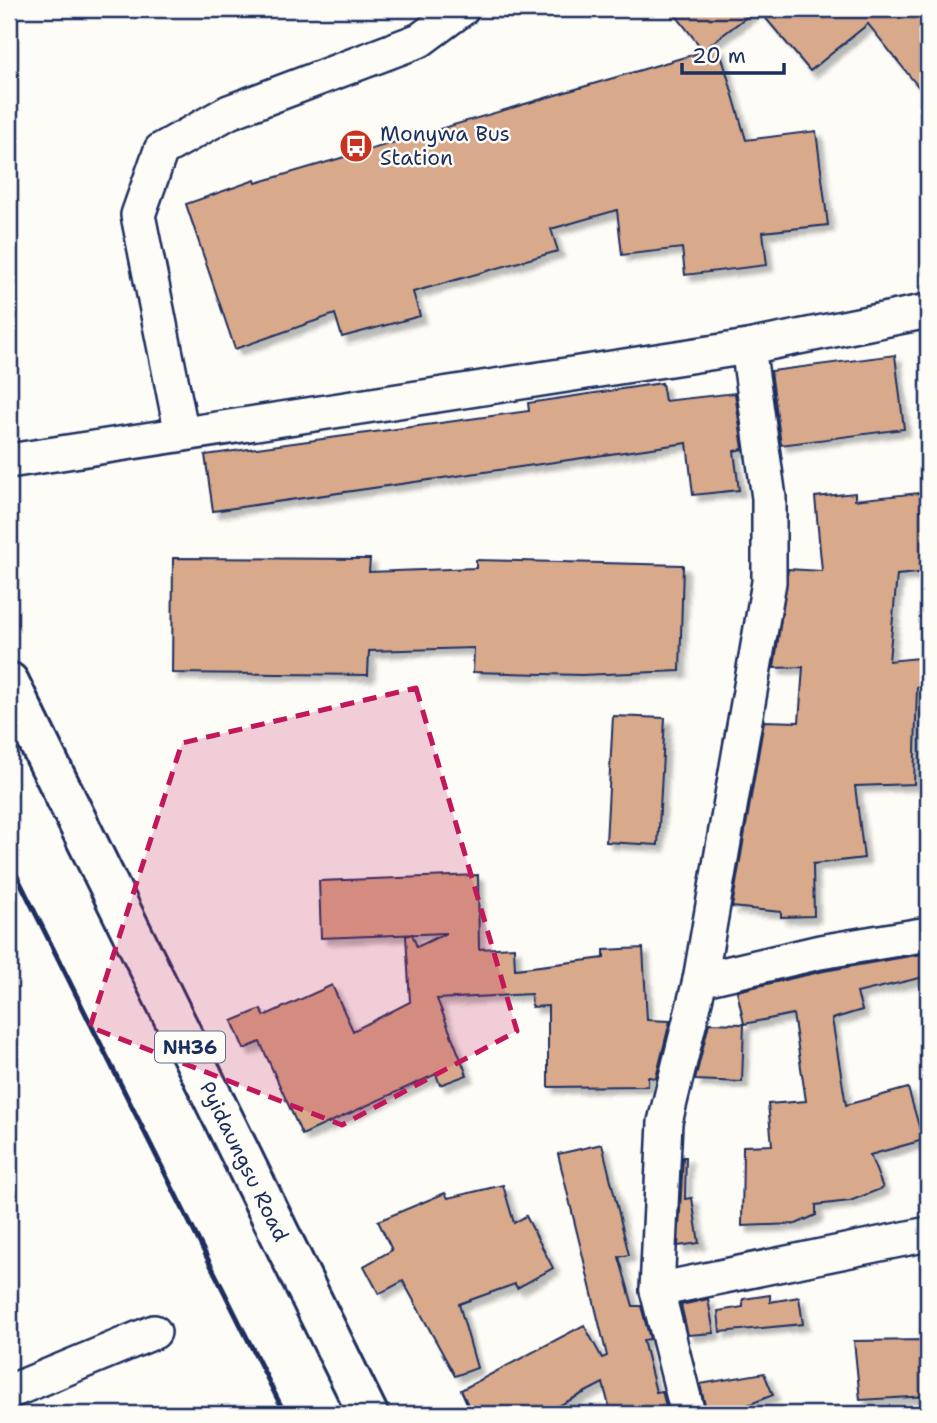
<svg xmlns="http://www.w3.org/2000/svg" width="937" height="1423" font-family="'Shantell Sans',sans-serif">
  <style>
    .building { fill: #d9a98b; stroke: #1b2f5e; stroke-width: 2; filter: url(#shadow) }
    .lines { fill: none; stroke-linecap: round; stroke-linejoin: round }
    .minor-casing { stroke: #1b2f5e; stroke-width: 38 }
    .highway-casing { stroke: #1b2f5e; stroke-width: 44 }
    .minor { stroke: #fdfcf7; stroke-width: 33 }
    .highway { stroke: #fdfcf7; stroke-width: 38 }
    .rail { stroke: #1b2f5e; stroke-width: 5 }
    .marked { fill: #c2185b; fill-opacity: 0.2; stroke: #c2185b; stroke-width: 5; stroke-dasharray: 14 9; stroke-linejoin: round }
    .labels { text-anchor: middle; stroke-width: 5; stroke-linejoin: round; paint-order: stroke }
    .shield { fill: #fdfcf7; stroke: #5f6c8c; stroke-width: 2 }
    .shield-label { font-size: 19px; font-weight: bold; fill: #1b2f5e }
    .poi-label { font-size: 21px; fill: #1b2f5e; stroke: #fdfcf7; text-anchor: start }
    .street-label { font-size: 21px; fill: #1b2f5e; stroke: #fdfcf7 }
  </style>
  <defs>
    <filter id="shadow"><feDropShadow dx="6" dy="6" stdDeviation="2" flood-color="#0004"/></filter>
  </defs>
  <rect width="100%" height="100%" fill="#fdfcf7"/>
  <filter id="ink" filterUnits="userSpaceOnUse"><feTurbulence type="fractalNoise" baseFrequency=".0143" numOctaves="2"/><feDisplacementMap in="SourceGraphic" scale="14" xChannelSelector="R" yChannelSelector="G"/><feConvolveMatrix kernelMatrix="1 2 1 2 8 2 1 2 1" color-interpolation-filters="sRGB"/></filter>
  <g filter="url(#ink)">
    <!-- building -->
    <g class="building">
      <polygon points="671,9 757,9 703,50"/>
      <polygon points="758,9 928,9 928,99 868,24 810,71"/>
      <polygon points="719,47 746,140 816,131 828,225 763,232 767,265 685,275 682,248 622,255 617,210 551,229 558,251 413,292 420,316 342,337 335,314 235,349 186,204 255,180 256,183"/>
      <polygon points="895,355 904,429 781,445 771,371"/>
      <polygon points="662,383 665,401 735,393 743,449 734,451 739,490 693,495 687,443 213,511 205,455 529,411 528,403"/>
      <polygon points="928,492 928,572 897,575 889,661 928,657 928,685 917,687 914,784 855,786 864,858 813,864 814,916 781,917 781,912 732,907 764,721 799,722 803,667 774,668 788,569 822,571 815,497 855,493 855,500"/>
      <polygon points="173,558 370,559 369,572 476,568 476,560 683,565 680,671 581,675 473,672 474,648 369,651 368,675 172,673"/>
      <polygon points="613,716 665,718 658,845 606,842"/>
      <polygon points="478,875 479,949 514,947 515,969 604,958 604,950 643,948 647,1020 670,1021 656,1078 648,1077 648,1086 548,1087 548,1006 532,1007 531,994 437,999 467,1075 440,1085 436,1074 302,1135 260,1042 244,1049 232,1021 261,1009 264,1016 332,985 353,1031 410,1002 406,936 412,934 417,947 446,933 321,938 319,881"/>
      <polygon points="928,953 928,976 857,993 862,1010 832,1019 846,1105 908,1088 923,1140 870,1155 883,1188 850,1201 816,1205 816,1215 796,1224 742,1226 743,1146 772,1145 768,1104 806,1101 793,1014 744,1024 737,991 824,971"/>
      <polygon points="709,1023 744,1024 742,1082 695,1080"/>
      <polygon points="602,1144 629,1255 619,1257 633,1306 641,1306 650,1339 643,1340 656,1392 662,1391 668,1414 611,1414 603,1383 543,1414 472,1414 461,1390 584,1325 602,1358 607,1356 558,1154"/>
      <polygon points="683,1157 686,1157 685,1199 692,1198 699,1243 678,1246"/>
      <polygon points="503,1185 514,1223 526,1216 553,1268 517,1288 515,1284 459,1304 477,1368 455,1376 403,1281 379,1294 364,1266 392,1250 378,1221 445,1193 448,1198"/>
      <polygon points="770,1295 770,1302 799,1297 803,1324 720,1332 718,1311 743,1307 743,1299"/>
      <polygon points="708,1299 714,1333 688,1335 681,1305"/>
      <polygon points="927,1340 928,1396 860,1400 854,1341"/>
      <polygon points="764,1373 773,1395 743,1407 744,1414 707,1414 700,1384"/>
    </g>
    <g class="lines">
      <defs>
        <g id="minor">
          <polyline points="182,434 138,215 161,150 229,112 420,40 462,9"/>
          <polyline points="9,461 748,347 928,311"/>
          <polyline points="700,980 820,952 928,934"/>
          <polyline points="657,1290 928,1234"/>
          <polyline points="9,1392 154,1332"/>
          <polyline points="688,1414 657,1290 665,1122 700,980 769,582 769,498 748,347"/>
        </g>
        <g id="highway">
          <path id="s1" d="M9,682L368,1414"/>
        </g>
      </defs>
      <!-- minor casing -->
      <use href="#minor" class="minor-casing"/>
      <!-- highway casing -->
      <use href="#highway" class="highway-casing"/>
      <!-- minor -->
      <use href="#minor" class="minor"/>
      <!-- highway -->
      <use href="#highway" class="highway"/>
      <!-- rail -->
      <polyline class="rail" points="9,860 285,1414"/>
    </g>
  </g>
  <!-- marked area -->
  <path class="marked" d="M416,688L517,1031L342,1125L90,1027L182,743Z"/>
  <!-- icons -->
  <defs>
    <symbol id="bus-disc" viewBox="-11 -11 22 22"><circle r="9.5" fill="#c8321e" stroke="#fdfcf7"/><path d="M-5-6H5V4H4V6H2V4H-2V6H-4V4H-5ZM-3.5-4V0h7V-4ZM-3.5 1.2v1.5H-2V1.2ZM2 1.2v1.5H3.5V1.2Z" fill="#fff"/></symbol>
  </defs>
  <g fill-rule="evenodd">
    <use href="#bus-disc" x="337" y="127" width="38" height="38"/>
  </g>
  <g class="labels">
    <!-- shield labels -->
    <rect class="shield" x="155" y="1031.5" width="70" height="31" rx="5"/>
    <g class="shield-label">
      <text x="190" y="1054">NH36</text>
    </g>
    <!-- poi labels -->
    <g class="poi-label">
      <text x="380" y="141">Monywa Bus<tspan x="380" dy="24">Station</tspan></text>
    </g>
    <!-- street labels -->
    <g class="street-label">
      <text dy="7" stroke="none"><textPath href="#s1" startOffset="534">Pyidaungsu Road</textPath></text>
    </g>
  </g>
  <!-- margin -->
  <rect width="937" height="1423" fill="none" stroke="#fdfcf7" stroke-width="35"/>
  <rect x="18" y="18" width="902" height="1388" fill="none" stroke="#1b2f5e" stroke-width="2.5" filter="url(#ink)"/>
  <!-- scale -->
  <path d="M682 63v10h102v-10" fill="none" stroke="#1b2f5e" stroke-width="3.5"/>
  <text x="692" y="63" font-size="21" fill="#1b2f5e" stroke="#fdfcf7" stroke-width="5" paint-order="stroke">20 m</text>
</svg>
